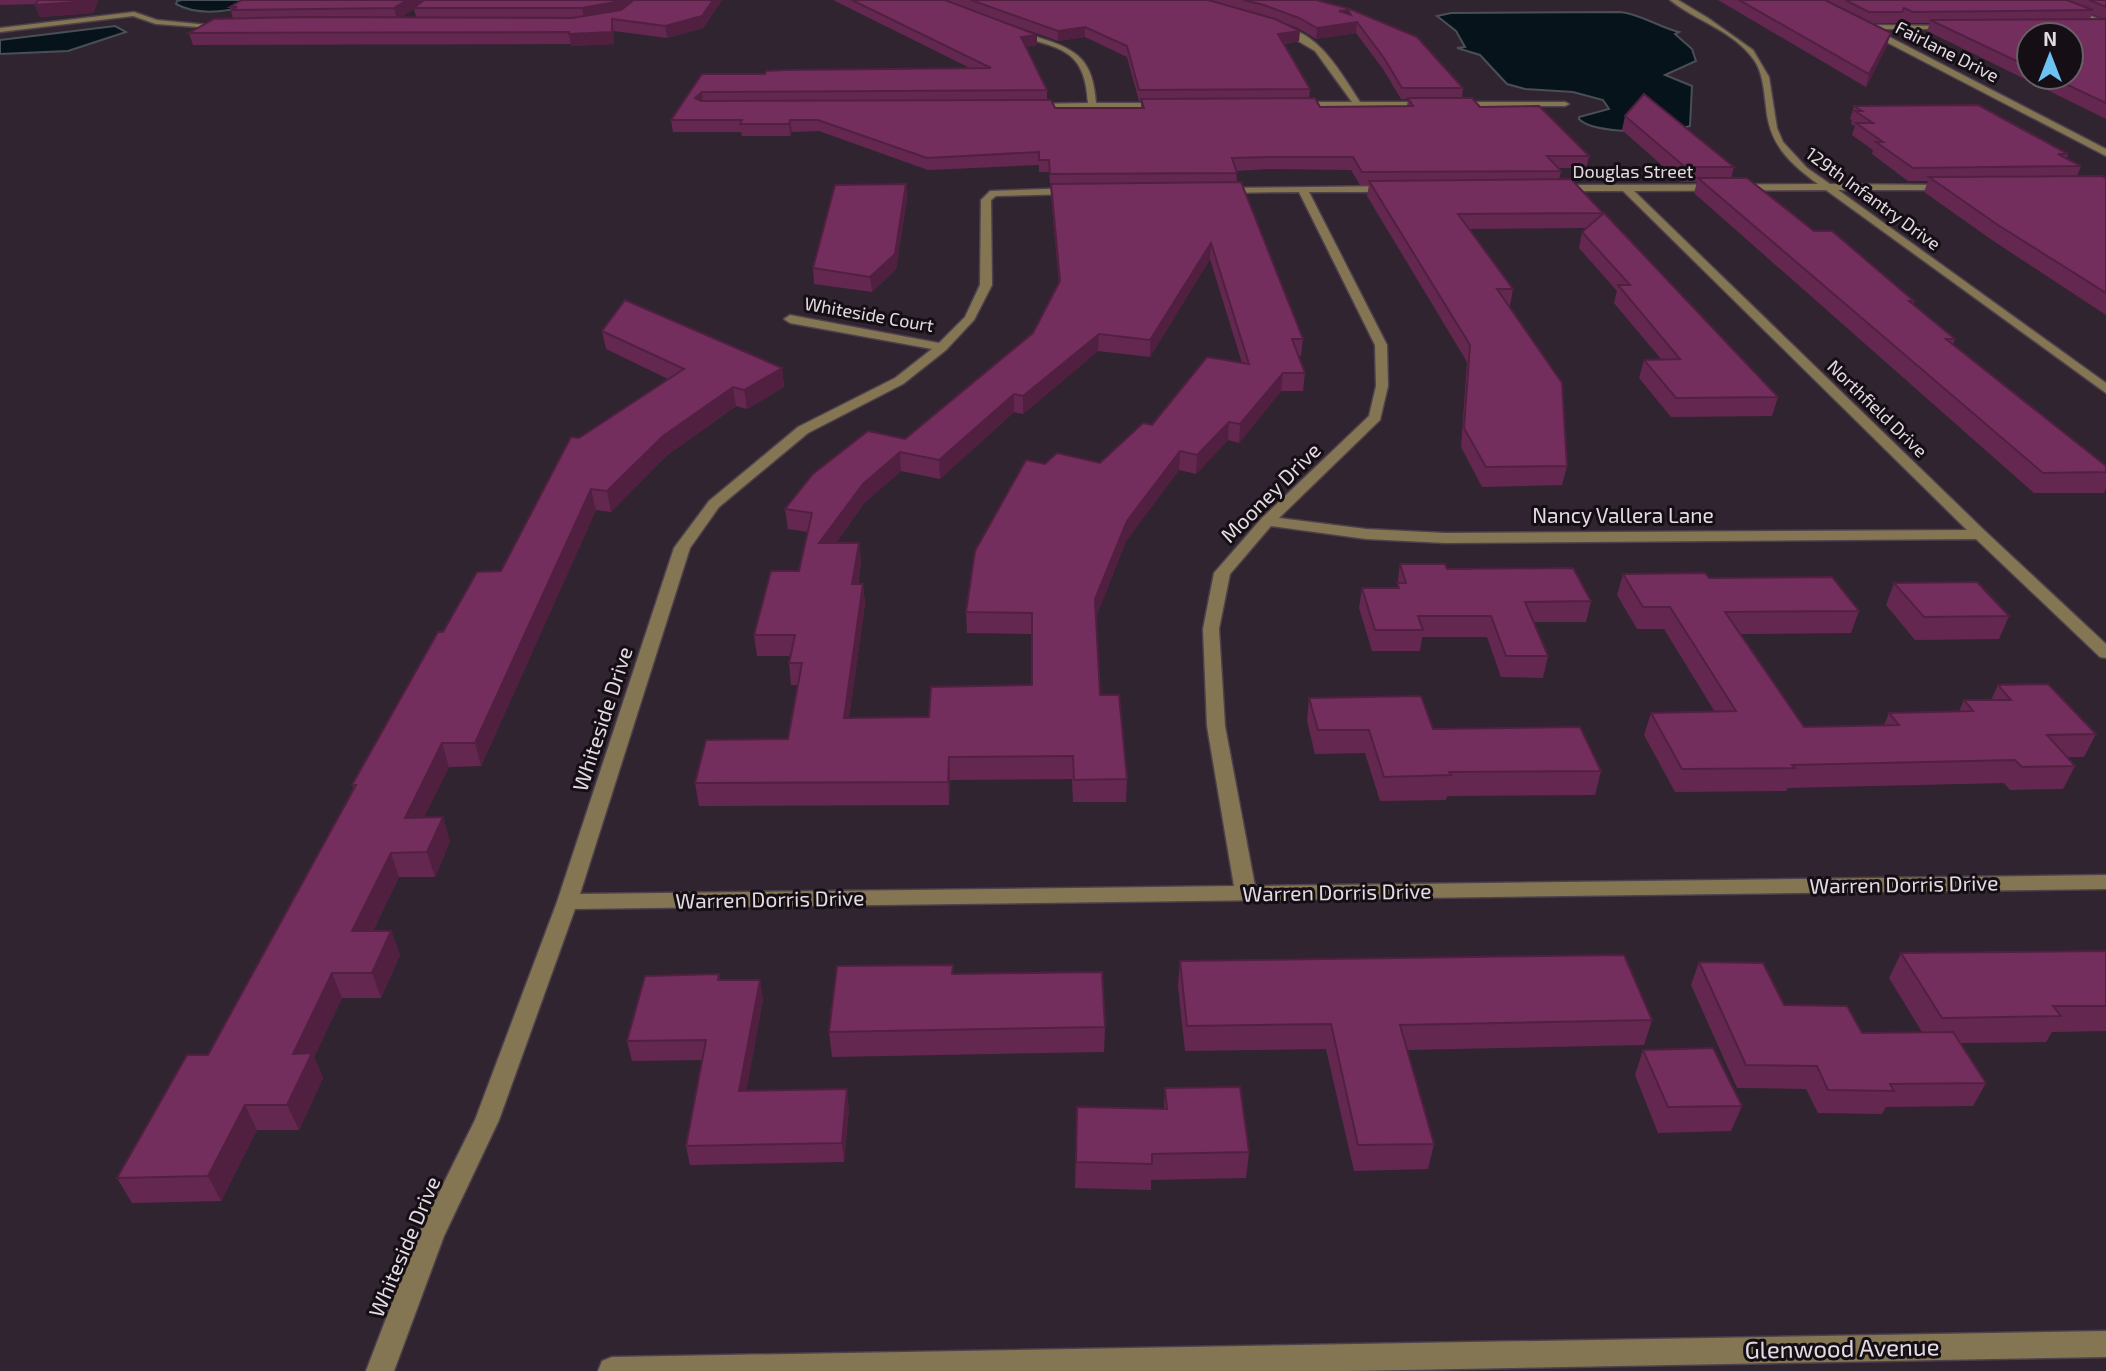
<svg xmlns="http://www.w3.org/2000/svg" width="2106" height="1371" font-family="'Exo 2',sans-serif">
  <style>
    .water { fill: #07131a; stroke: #494f56; stroke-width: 2 }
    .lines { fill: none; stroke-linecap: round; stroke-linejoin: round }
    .minor-casing { stroke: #4d414c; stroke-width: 3 }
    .minor { fill: #847553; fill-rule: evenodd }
    .wall { fill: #642850; fill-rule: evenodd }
    .shaded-wall { fill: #512041 }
    .building { fill: #742e5d; stroke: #512041; stroke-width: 2; fill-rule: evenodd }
    .labels { text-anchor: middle; stroke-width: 6; stroke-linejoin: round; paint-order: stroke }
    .far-street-label { font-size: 18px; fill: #e3dbe2; stroke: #150f15 }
    .street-label { font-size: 21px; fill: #e3dbe2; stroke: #150f15 }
    .near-street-label { font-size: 24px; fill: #e3dbe2; stroke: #150f15 }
  </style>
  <rect width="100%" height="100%" fill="#302430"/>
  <!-- water -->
  <g class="water">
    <path d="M182,0H273C244,7 205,20 176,4L177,1Z"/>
    <path d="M1620,12C1641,14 1658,27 1679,32L1675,34L1692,49L1696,61L1665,75L1692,86L1690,126C1669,133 1594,135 1579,119V117L1609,109L1603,100L1573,92L1525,89L1507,84L1480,55L1457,48L1465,47L1456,31L1437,16L1451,13Z"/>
    <polygon points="115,26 126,32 68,51 0,54 0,40"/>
  </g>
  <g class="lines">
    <defs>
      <g id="minor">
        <path d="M1670,0H1678L1708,18L1753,50L1769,77L1777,128L1783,142L1807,168L1830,184L1952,185L1954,187L1949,190H1838L2106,383V393L1826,190L1634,191L1985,531L2106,644V658L2100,657L1976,539L1445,543L1366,539L1271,526L1230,574L1219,629L1225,726L1255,886L2106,875V889L575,909L499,1120L444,1236L394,1371H366L418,1235L475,1120L557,902L674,548L709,501L798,427L895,378L932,349L790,323L784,319L790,315L939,343L965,317L980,285L981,200L990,191L1074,188L1079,191L1074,194L996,196L991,200L992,285L974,320L946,350L903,384L808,433L719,507L690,548L580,894L1234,886L1207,726L1203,629L1214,573L1262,518L1369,416L1376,386L1375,345L1299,192L1221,193L1218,192V188L1392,186L1397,189L1392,192H1309L1387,345L1388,386L1380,420L1279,518L1366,529L1445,533L1967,530L1623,191H1557L1552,188L1557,185L1818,184C1789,163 1769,144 1766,107C1764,91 1763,73 1754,60C1734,31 1696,21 1670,0Z"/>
        <polygon points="2043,0 2052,0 2106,22 2106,26"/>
        <polygon points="134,12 157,20 229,27 225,29 156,24 133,16 0,32 0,28"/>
        <polygon points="1868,25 1954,26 1952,29 1874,29 2106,149 2106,156 1867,32 1864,27"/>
        <path d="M1278,27C1317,28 1341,73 1360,102H1565L1569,104L1565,106H1292L1295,102H1352L1315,51L1278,29Z"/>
        <path d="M1013,30C1022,31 1032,35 1040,38C1079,50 1093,61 1096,103H1162L1166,105L1162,107L1030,108L1033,104L1088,103C1085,47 1059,49 1013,34Z"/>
        <polygon points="2106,1331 2106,1357 1350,1371 598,1371 602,1361 612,1357"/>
      </g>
    </defs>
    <!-- minor casing -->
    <use href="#minor" class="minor-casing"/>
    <!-- minor -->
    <use href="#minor" class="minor"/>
  </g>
  <!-- wall -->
  <g class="wall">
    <polygon points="0,0 98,0 93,13 40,17 35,5 36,4 0,5"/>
    <path d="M242,0H722L703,28L667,38L614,31V44L571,46V44L193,45L189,33L233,19L230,7ZM414,9L416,17H401Z"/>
    <path d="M833,0H1316L1350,9L1463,88L1462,98L1589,156L1586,168H1559L1561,171L1559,180L1603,213V214L1778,397L1772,416L1671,417L1639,378L1644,360L1661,359L1614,303L1617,291L1579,248L1582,232L1587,228L1469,229L1513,289L1510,306H1509L1567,466L1562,485L1482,487L1461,447L1467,362L1367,196L1369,185H1360L1351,170L1268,169L1236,171L1237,182L1303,339L1301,356H1299L1305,373L1303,391H1281L1239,443L1228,440L1196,474L1179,470L1126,541L1096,617L1100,695L1127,779L1126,802H1073L1072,779L950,780L949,805L699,806L695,783L788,739L798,685H791L789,663L790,656H757L754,635L799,571L808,532L788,529L785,509L905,439L1033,333L1059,284L1049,172H1039V165L928,170L819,131L792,132L790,136H742L741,132H673L671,120L702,74H765L970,68ZM963,7L1058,41L1085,37L1127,57L1139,101H1141V108H1055L1047,100V90L1026,47L1037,45ZM1232,7L1264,15L1298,28L1316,39L1356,33L1383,69L1401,99H1408L1407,106L1320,107L1309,98L1310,89L1284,44L1299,41ZM1348,10L1351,15L1339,11ZM1210,259L1242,363L1100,463L1045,464L966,612L967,633L1032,634V685L929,717L849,718L865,604L863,584H858L861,563L859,543H836L864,503L901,471L940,479L1014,412L1023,414L1098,351L1150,357Z"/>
    <path d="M1718,0H2106V119L1927,31L1930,23H1910L1901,19L1899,23H1871L1887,45L1866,87ZM2092,14L2103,19H2090ZM2029,35L2071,77H2029Z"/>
    <polygon points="1854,106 2068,154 2067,159 2081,166 2077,176 2106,178 2106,315 1992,240 1924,192 1928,181 1908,181 1872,154 1873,150 1852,135 1855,126 1851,124 1852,120 1850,119"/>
    <polygon points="1625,116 1734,167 1731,178 1814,231 1914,301 1913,305 1955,339 1953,345 2106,466 2106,488 2104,493 2034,493 1694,193 1697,182 1681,182 1622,130"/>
    <polygon points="906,184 907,198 896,269 872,292 814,284 813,268"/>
    <polygon points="602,331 782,368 784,387 747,409 736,406 666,456 611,512 596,510 481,766 449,767 424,817 450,841 435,877 399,877 373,931 391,931 400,955 381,998 342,998 314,1057 323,1078 299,1130 257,1130 221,1201 132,1203 117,1178 208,1055 354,789 352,785 443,632 501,571 579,438 668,379 606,349"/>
    <polygon points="1400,564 1447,569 1591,601 1586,622 1534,622 1548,656 1543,678 1501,677 1487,637 1422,637 1420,651 1372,651 1359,608 1362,588 1397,588"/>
    <polygon points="1623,574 1709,578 1859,611 1851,633 1740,634 1804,727 1884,725 1889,713 1959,711 1964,700 1991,700 1998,685 2096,734 2084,757 2067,757 2075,766 2063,789 2010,790 2004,783 1788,788 1786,791 1675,792 1644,735 1651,713 1715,712 1664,629 1637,629 1617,595"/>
    <polygon points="1894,583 2009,616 1999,639 1915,640 1886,605"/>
    <polygon points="1309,698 1601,771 1595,795 1447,796 1446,800 1380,801 1365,753 1315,754 1307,721"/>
    <polygon points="2106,951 2106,1031 2052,1032 2046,1042 1960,1043 1986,1083 1973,1106 1886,1107 1882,1114 1818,1113 1806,1089 1737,1088 1691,985 1699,962 1784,1005 1862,1033 1922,1032 1889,978 1901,953"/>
    <polygon points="1180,961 1652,1020 1644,1045 1407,1050 1434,1144 1428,1169 1354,1171 1326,1049 1185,1051 1178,986"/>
    <polygon points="719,974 720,980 763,999 746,1091 849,1108 844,1162 690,1165 686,1146 702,1060 632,1061 627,1041"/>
    <polygon points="1105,1027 1104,1052 832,1057 829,1032"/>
    <polygon points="1643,1050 1742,1106 1731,1131 1658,1133 1635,1075"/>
    <polygon points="1165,1088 1249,1152 1246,1178 1151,1180 1151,1190 1075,1188 1077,1107 1164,1109"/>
  </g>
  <!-- shaded-wall -->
  <g class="shaded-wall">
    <polygon points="89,0 98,0 93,13 40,17 35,5"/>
    <polygon points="407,0 428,0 414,8 414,9 397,19 394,8"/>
    <polygon points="618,0 635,0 617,14 584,19 582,8"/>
    <polygon points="713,0 722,0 703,28 667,38 665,26"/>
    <polygon points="612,19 614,31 614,44 571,46 569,34"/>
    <polygon points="1357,22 1356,33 1316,39 1317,28"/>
    <polygon points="1085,27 1085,37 1058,41 1058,31"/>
    <polygon points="1300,31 1299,41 1277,44 1278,34"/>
    <polygon points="1891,33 1887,45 1866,87 1869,74"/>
    <polygon points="1037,35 1037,45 1021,47 1021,37"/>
    <polygon points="702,92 703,103 695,98"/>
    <polygon points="790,120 792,132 790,136 789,124"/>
    <polygon points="906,184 907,198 896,269 872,292 870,277"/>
    <polygon points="1211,243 1210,259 1150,357 1150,340"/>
    <polygon points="1099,334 1098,351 1023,414 1023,396"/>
    <polygon points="782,368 784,387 747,409 744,390"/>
    <polygon points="1283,373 1281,391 1239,443 1240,424"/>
    <polygon points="733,387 736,406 666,456 611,512 607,491 663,436"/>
    <polygon points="1014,394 1014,412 940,479 939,460"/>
    <polygon points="1229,422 1228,440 1196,474 1197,455"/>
    <polygon points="1180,451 1179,470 1126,541 1095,620 1095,599 1127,521"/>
    <polygon points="900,452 901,471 864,503 822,563 819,543 863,484"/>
    <polygon points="591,489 596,510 481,766 475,743"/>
    <polygon points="859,543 861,563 854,604 852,584"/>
    <polygon points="863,584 865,604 846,740 844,718"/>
    <polygon points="442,743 449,767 412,842 405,818"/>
    <polygon points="949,757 950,780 949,805 948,782"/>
    <polygon points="443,817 450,841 435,877 427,852"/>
    <polygon points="391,853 399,877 361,956 352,931"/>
    <polygon points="391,931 400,955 381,998 372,973"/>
    <polygon points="332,973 342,998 314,1057 323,1078 299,1130 287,1105 293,1054"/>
    <polygon points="760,980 763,999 743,1110 739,1091"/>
    <polygon points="847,1089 849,1108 844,1162 842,1143"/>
    <polygon points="245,1105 257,1130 221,1201 208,1176"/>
  </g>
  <!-- building -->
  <g class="building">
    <polygon points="38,0 89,0 89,1 35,5"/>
    <polygon points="242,0 407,0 394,8 231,10 237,7 230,7"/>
    <polygon points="424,0 618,0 615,2 582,8 414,8"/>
    <polygon points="634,0 713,0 702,16 665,26 612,19 612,32 569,34 569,32 189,33 214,19 304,17 572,18 621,10"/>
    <polygon points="852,0 945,0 1037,35 1021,37 1047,90 702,92 695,98 701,101 1051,100 1055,108 1144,108 1141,99 1315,98 1320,107 1413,106 1408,98 1472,98 1480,107 1539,106 1589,156 1547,156 1561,171 1362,172 1353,157 1269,157 1232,158 1237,173 1050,174 1049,160 1039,160 1039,152 927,158 818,120 790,120 789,124 740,124 742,120 671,120 702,74 765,74 766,71 785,70 991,68"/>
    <polygon points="971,0 1208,0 1275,19 1300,31 1278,34 1310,89 1139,90 1127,46 1085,27 1058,31"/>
    <path d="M1243,0H1316L1350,9L1417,37L1463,88H1402L1384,58L1357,22L1317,28L1299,18L1264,5ZM1348,10L1351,15L1339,11Z"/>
    <polygon points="1739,0 1825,0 1891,33 1869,74"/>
    <polygon points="1845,0 2067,0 2093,10 1913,12 1904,8 1902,12 1869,12"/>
    <polygon points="2089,0 2106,0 2106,7"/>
    <polygon points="2106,19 2106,103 2051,77 2071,77 2071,35 2029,35 2029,67 1930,20"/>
    <polygon points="1644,94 1734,167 1685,167 1625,116"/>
    <polygon points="1978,105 2068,154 2058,154 2081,166 1913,168 1876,142 1883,142 1856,123 1873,123 1855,111 1862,111 1854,106"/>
    <polygon points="2102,176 2106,178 2106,293 1998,225 1929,177"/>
    <polygon points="1698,178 1747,178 1814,231 1832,231 1914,301 1909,301 1955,339 1946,339 2106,466 2106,472 2043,473"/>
    <polygon points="1571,179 1603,213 1458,214 1513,289 1497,289 1562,383 1567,466 1486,467 1464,428 1470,345 1369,181"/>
    <path d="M1241,182L1303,339H1292L1305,373H1283L1240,424L1229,422L1197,455L1180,451L1127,521L1095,599L1100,695H1119L1127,779L1074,780L1073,756L949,757L948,782L695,783L706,740L788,739L802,663H789L795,635H754L771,571H799L812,513L785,509L813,474L868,431L905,439L1033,333L1060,281L1051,184ZM1211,243L1249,364L1207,357L1152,425L1143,423L1100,463L1057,453L1045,464L1026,460L975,551L966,612L1032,613V685L931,687L929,717L844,718L863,584H852L859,543H819L863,484L900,452L939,460L1014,394L1023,396L1099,334L1150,340Z"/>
    <polygon points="906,184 895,254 870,277 813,268 835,185"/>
    <polygon points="1604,213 1778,397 1676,398 1644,360 1680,359 1618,285 1630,285 1582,232"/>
    <polygon points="625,300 782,368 744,390 733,387 663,436 607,491 591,489 475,743 442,743 405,818 443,817 427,852 391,853 352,931 391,931 372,973 332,973 293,1054 312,1053 287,1105 245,1105 208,1176 117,1178 187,1055 208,1055 356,785 352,785 438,632 443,632 477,572 501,571 571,437 579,438 684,369 602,331"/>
    <polygon points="1400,564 1445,564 1447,569 1573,568 1591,601 1525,602 1548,656 1506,656 1491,616 1418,616 1423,630 1375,630 1362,588 1399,588 1397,583 1406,583"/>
    <polygon points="1705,573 1709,578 1832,577 1859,611 1725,612 1804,727 1899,725 1889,713 1973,711 1964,700 2011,700 1998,685 2048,684 2096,734 2047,735 2075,766 2022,767 2015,760 1792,765 1795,768 1682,769 1651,713 1736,711 1670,607 1643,607 1623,574"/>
    <polygon points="1977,582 2009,616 1924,617 1894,583"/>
    <polygon points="1421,696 1433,729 1580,727 1601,771 1449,772 1451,775 1384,777 1369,730 1318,730 1309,698"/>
    <polygon points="2106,951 2106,1006 2053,1006 2061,1016 1942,1018 1901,953"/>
    <polygon points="1624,955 1652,1020 1400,1025 1434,1144 1358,1145 1331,1024 1187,1026 1180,961"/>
    <polygon points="1699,962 1763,963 1784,1005 1847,1006 1862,1033 1953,1032 1986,1083 1890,1084 1894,1091 1828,1090 1817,1066 1746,1065"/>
    <polygon points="953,965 952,974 1102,972 1105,1027 829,1032 837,966"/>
    <polygon points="719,974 718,980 760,980 739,1091 847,1089 842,1143 686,1146 706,1040 627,1041 645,976"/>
    <polygon points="1713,1048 1742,1106 1668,1107 1643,1050"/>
    <polygon points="1240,1087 1249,1152 1152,1154 1152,1164 1076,1162 1077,1107 1167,1109 1165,1088"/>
  </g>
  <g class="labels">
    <!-- far-street labels -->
    <g class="far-street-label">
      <text transform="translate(1947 52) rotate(27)" y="6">Fairlane Drive</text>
      <text x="1633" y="178">Douglas Street</text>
      <text transform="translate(1873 199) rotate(36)" y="6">129th Infantry Drive</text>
      <text transform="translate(869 315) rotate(10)" y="6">Whiteside Court</text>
      <text transform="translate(1877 409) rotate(44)" y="6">Northfield Drive</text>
    </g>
    <!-- street labels -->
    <g class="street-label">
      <text transform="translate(1271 493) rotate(-45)" y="7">Mooney Drive</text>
      <text x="1623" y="523">Nancy Vallera Lane</text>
      <text transform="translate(603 719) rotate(-72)" y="7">Whiteside Drive</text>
      <text transform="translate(1904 885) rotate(-1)" y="7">Warren Dorris Drive</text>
      <text transform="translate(1337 893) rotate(-1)" y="7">Warren Dorris Drive</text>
      <text transform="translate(770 900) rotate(-1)" y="7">Warren Dorris Drive</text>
      <text transform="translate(405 1247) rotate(-67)" y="7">Whiteside Drive</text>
    </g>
    <!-- near-street labels -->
    <g class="near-street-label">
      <text transform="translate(1842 1349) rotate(-1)" y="8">Glenwood Avenue</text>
    </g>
  </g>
  <!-- north arrow -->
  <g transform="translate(2050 56)"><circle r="33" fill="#150f15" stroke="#676167" stroke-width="2"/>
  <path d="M0-5L12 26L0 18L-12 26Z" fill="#6ec2f3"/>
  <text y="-10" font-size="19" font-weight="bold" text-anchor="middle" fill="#e3dbe2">N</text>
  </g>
</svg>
